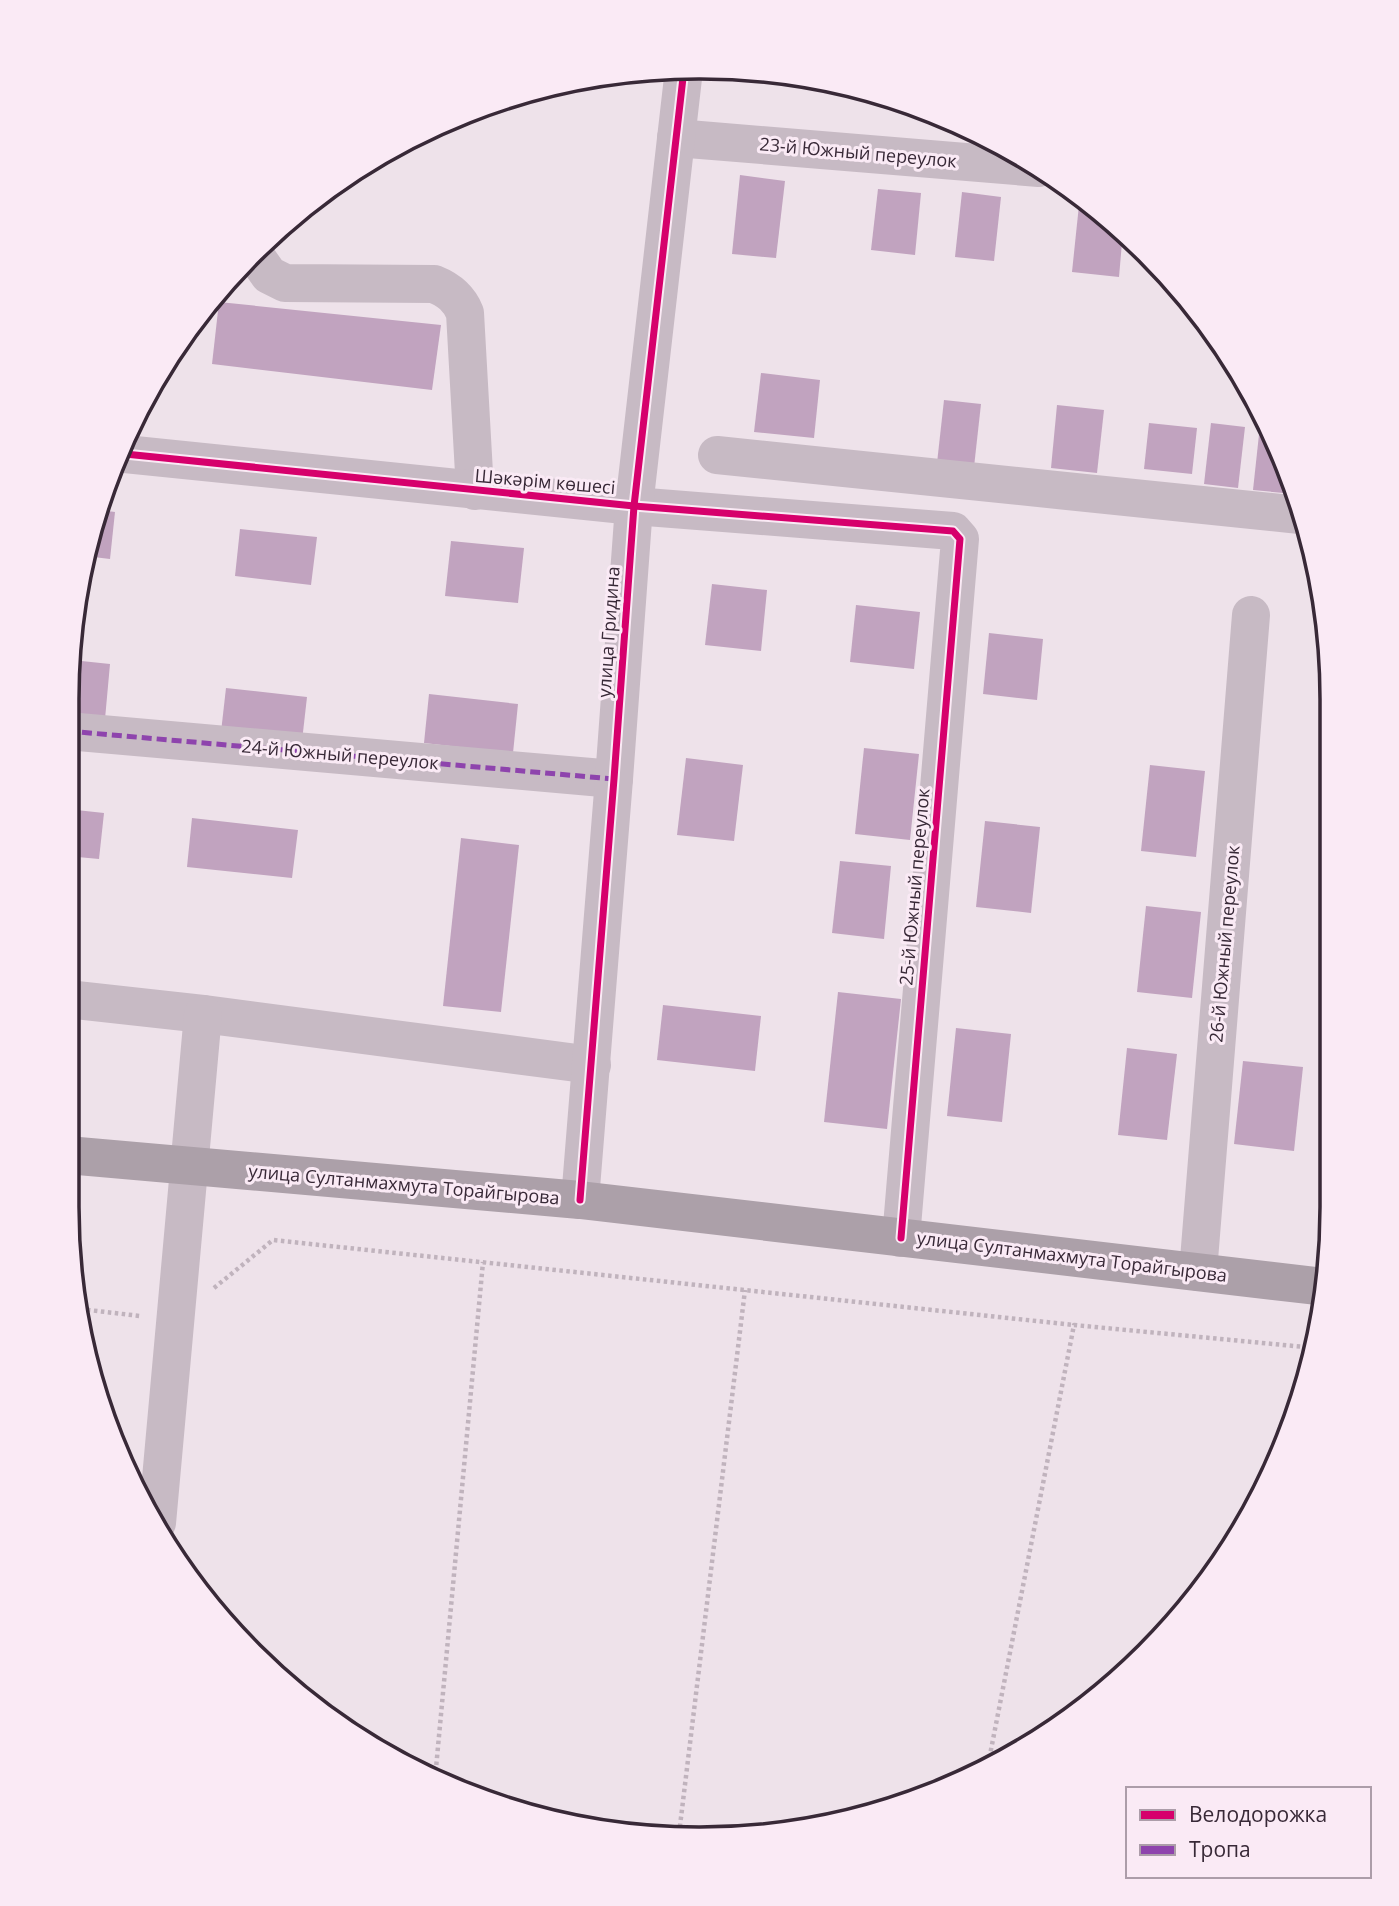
<svg xmlns="http://www.w3.org/2000/svg" width="1399" height="1906" font-family="'Open Sans',sans-serif">
  <style>
    .building { fill: #c1a3bf }
    .lines { fill: none; stroke-linecap: round; stroke-linejoin: round }
    .path { stroke: #c0b3bd; stroke-width: 4.5; stroke-dasharray: 3.5 3.5; stroke-linecap: butt }
    .minor { stroke: #c7bac4; stroke-width: 38 }
    .major { stroke: #aca0a9; stroke-width: 38 }
    .quiet { stroke: #8e44ad; stroke-width: 5; stroke-dasharray: 10 5; stroke-linecap: butt }
    .cycleway-casing { stroke: #faeaf5; stroke-width: 11 }
    .cycleway { stroke: #d6006c; stroke-width: 7 }
    .labels { text-anchor: middle; stroke-width: 6; stroke-linejoin: round; paint-order: stroke }
    .street-label { font-size: 18px; fill: #382937; stroke: #faeaf5 }
    .rim { fill: none; stroke: #382937; stroke-width: 3.5 }
  </style>
  <rect width="100%" height="100%" fill="#eee2ea"/>
  <!-- building -->
  <g class="building">
    <polygon points="879,94 903,100 927,112 877,106"/>
    <polygon points="740,175 785,181 776,258 732,254"/>
    <polygon points="878,189 921,193 915,255 871,250"/>
    <polygon points="962,192 1001,197 994,261 955,257"/>
    <polygon points="1079,205 1093,207 1117,223 1123,231 1119,277 1072,272"/>
    <polygon points="219,302 441,325 432,390 212,364"/>
    <polygon points="761,373 820,380 814,438 754,432"/>
    <polygon points="944,400 981,404 974,467 937,463"/>
    <polygon points="1057,405 1104,410 1097,473 1051,468"/>
    <polygon points="1261,416 1284,457 1294,494 1253,490"/>
    <polygon points="1149,423 1197,428 1192,474 1144,469"/>
    <polygon points="1211,423 1245,427 1238,488 1204,484"/>
    <polygon points="100,510 115,512 110,559 85,556 88,536"/>
    <polygon points="240,529 317,537 311,585 235,576"/>
    <polygon points="451,541 524,548 518,603 445,596"/>
    <polygon points="712,584 767,590 761,651 705,645"/>
    <polygon points="856,605 920,612 914,669 850,662"/>
    <polygon points="989,633 1043,639 1037,700 983,694"/>
    <polygon points="72,660 110,664 105,719 67,715 67,699"/>
    <polygon points="1326,682 1327,682 1328,722 1321,722"/>
    <polygon points="226,688 307,697 302,741 221,732"/>
    <polygon points="429,694 518,704 513,753 424,743"/>
    <polygon points="864,748 919,754 910,840 855,834"/>
    <polygon points="686,758 743,765 734,841 677,835"/>
    <polygon points="1150,765 1205,771 1196,857 1141,851"/>
    <polygon points="67,809 104,813 99,859 67,856"/>
    <polygon points="192,818 298,830 292,878 187,867"/>
    <polygon points="985,821 1040,827 1031,913 976,907"/>
    <polygon points="461,838 519,845 501,1012 443,1006"/>
    <polygon points="840,861 891,866 884,939 832,933"/>
    <polygon points="1146,906 1201,912 1192,998 1137,992"/>
    <polygon points="838,992 901,999 887,1129 824,1122"/>
    <polygon points="663,1005 761,1016 755,1071 657,1060"/>
    <polygon points="956,1028 1011,1034 1002,1122 947,1116"/>
    <polygon points="1127,1048 1177,1054 1167,1140 1118,1135"/>
    <polygon points="1243,1061 1303,1067 1294,1151 1234,1144"/>
  </g>
  <g class="lines">
    <!-- path -->
    <g class="path">
      <polyline points="214,1288 273,1240 1074,1325"/>
      <polyline points="80,1309 140,1316"/>
      <polyline points="988,1765 1074,1325 1315,1348"/>
      <polyline points="435,1779 483,1262"/>
      <polyline points="679,1834 745,1290"/>
    </g>
    <!-- minor -->
    <g class="minor">
      <polyline points="676,138 1039,168"/>
      <path d="M257,258L269,275L285,283L434,284C449,290 459,298 465,313L475,491"/>
      <polyline points="125,454 634,506 953,531 960,539 901,1238"/>
      <polyline points="717,455 1300,515"/>
      <polyline points="67,731 614,779"/>
      <polyline points="67,999 203,1014 592,1065"/>
      <polyline points="580,1200 614,779 634,506 684,69"/>
      <polyline points="1198,1272 1251,615"/>
      <polyline points="157,1523 203,1014"/>
    </g>
    <!-- major -->
    <polyline class="major" points="67,1155 580,1200 1325,1287"/>
    <!-- quiet -->
    <polyline class="quiet" points="67,731 614,779"/>
    <defs>
      <g id="cycleway">
        <polyline points="125,454 634,506 953,531 960,539 901,1238"/>
        <polyline points="580,1200 614,779 634,506 684,69"/>
      </g>
    </defs>
    <!-- cycleway casing -->
    <use href="#cycleway" class="cycleway-casing"/>
    <!-- cycleway -->
    <use href="#cycleway" class="cycleway"/>
  </g>
  <g class="labels">
    <!-- street labels -->
    <g class="street-label">
      <text transform="translate(858 153) rotate(5)" y="6">23-й Южный переулок</text>
      <text transform="translate(545 482) rotate(5)" y="6">Шәкәрім көшесі</text>
      <text transform="translate(609 632) rotate(-86)" y="6">улица Гридина</text>
      <text transform="translate(340 755) rotate(5)" y="6">24-й Южный переулок</text>
      <text transform="translate(915 887) rotate(-85)" y="6">25-й Южный переулок</text>
      <text transform="translate(1225 944) rotate(-85)" y="6">26-й Южный переулок</text>
      <text transform="translate(404 1185) rotate(5)" y="6">улица Султанмахмута Торайгырова</text>
      <text transform="translate(1072 1257) rotate(7)" y="6">улица Султанмахмута Торайгырова</text>
    </g>
  </g>
  <!-- crop -->
  <path d="M0 0H1399V1906H0ZM699 79H700A620 620 0 0 1 1320 699V1207A620 620 0 0 1 700 1827H699A620 620 0 0 1 79 1207V699A620 620 0 0 1 699 79Z" fill="#faeaf5" fill-rule="evenodd"/>
  <path class="rim" d="M699 79H700A620 620 0 0 1 1320 699V1207A620 620 0 0 1 700 1827H699A620 620 0 0 1 79 1207V699A620 620 0 0 1 699 79Z"/>
  <!-- legend -->
  <rect x="1126" y="1787" width="245" height="91" fill="#faeaf5" stroke="#ac9da9" stroke-width="2"/>
  <rect x="1140" y="1810" width="35" height="10" fill="#d6006c" stroke="#ac9da9" stroke-width="2"/>
  <text x="1189" y="1822" font-size="21" fill="#382937">Велодорожка</text>
  <rect x="1140" y="1845" width="35" height="10" fill="#8e44ad" stroke="#ac9da9" stroke-width="2"/>
  <text x="1189" y="1857" font-size="21" fill="#382937">Тропа</text>
</svg>
